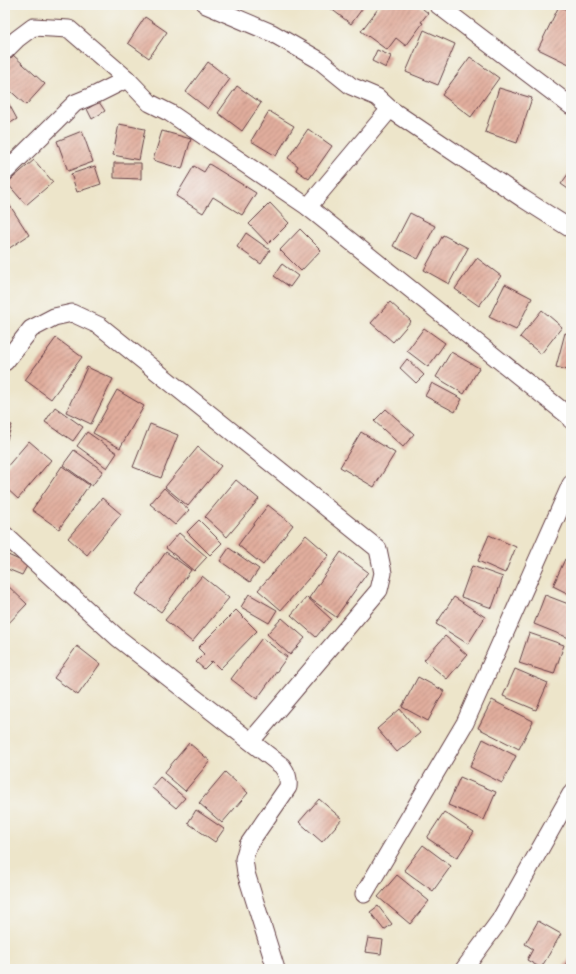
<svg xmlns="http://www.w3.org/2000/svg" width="576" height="974" font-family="'Gentium Book Plus',serif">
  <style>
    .building { fill: url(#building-hatch) }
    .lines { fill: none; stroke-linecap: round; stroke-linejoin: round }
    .minor-casing { stroke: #623d43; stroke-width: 19 }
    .minor { stroke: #fff; stroke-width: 17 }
  </style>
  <defs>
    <pattern id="building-hatch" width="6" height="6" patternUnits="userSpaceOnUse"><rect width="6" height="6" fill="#e1ad9d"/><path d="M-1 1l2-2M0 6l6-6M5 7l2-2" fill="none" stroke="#b88c80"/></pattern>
  </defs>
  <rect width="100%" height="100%" fill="#f6f6f2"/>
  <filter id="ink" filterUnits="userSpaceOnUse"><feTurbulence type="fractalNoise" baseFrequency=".025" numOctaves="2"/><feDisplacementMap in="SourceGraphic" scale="8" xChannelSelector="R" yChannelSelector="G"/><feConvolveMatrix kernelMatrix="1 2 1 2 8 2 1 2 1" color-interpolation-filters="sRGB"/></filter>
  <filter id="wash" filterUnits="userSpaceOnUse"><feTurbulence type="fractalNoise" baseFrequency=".012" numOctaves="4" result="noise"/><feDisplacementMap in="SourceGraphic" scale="16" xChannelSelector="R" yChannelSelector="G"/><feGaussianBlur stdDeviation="0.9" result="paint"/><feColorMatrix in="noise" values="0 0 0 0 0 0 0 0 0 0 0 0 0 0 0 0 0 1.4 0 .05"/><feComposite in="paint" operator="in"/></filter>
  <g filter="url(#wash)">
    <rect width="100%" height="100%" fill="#ede5ca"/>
    <g id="blocks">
      <!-- building -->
      <g class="building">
        <polygon points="326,5 365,5 351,24"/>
        <polygon points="381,5 418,5 428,13 421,22 423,23 406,46 396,38 387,50 361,31"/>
        <polygon points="559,6 571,12 571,60 569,64 538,49"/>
        <polygon points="145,17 167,32 149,58 128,43"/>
        <polygon points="424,30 455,44 438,85 406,72"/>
        <polygon points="377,50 391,56 386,68 372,61"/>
        <polygon points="13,55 45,84 26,105 5,86 5,64"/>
        <polygon points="470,57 499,78 471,117 442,95"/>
        <polygon points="208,62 230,79 208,109 186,92"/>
        <polygon points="237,86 261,103 242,131 218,113"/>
        <polygon points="499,88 532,98 517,143 485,132"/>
        <polygon points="5,97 17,119 5,126"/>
        <polygon points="99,102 105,111 92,119 87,109"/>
        <polygon points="269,111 294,126 276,156 251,141"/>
        <polygon points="119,124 145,129 139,160 113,155"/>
        <polygon points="308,129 332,146 309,179 296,170 298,166 288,158"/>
        <polygon points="82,131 93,162 68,171 57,141"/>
        <polygon points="162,131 191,139 182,169 153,160"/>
        <polygon points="34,160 53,182 26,205 7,183"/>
        <polygon points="114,163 141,163 141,179 114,178"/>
        <polygon points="209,164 256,193 242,215 213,197 203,213 176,196 194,166 204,172"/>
        <polygon points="95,166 101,184 77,192 71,174"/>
        <polygon points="571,170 571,191 561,184"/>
        <polygon points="7,201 29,235 5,251 5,202"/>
        <polygon points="270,203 289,223 268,244 249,224"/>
        <polygon points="410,213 435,226 418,259 393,246"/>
        <polygon points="300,229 321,250 301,271 280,250"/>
        <polygon points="246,233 270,250 261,264 237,247"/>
        <polygon points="443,235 468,248 449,284 424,270"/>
        <polygon points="477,258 501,276 479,306 455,289"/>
        <polygon points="282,264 298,276 290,287 274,276"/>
        <polygon points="505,284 532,298 516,330 489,317"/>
        <polygon points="390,302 411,321 393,342 371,323"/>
        <polygon points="542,310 562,327 541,354 520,337"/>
        <polygon points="424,328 445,343 428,367 407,351"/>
        <polygon points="565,333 571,335 571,371 556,367"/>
        <polygon points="56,338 82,357 51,399 25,380"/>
        <polygon points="451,352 479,368 464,394 436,377"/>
        <polygon points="407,359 424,375 416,383 400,368"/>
        <polygon points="87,367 113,379 91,424 66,412"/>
        <polygon points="432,383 462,399 455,412 425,396"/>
        <polygon points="117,390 144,406 120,448 93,433"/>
        <polygon points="55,407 83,427 73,441 45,422"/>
        <polygon points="386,409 414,434 403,447 374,421"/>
        <polygon points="5,423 12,425 5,445"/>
        <polygon points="150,424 178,435 161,478 133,467"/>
        <polygon points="87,432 117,453 107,468 77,446"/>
        <polygon points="361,432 395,453 374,487 340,467"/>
        <polygon points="29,441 51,460 18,499 5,487 5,469"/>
        <polygon points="198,447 221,466 188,506 165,487"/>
        <polygon points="74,450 103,471 92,486 63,465"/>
        <polygon points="62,466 89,485 59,529 32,510"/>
        <polygon points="236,480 259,499 227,537 205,517"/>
        <polygon points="164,488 189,510 175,525 150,504"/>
        <polygon points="102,498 121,514 87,555 68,538"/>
        <polygon points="268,505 293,525 263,565 238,545"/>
        <polygon points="199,520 222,543 210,555 187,532"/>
        <polygon points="179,533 207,557 194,571 166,548"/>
        <polygon points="306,535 329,555 281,610 258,590"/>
        <polygon points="489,535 516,547 505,573 478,561"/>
        <polygon points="229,548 259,569 250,582 220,561"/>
        <polygon points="166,552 191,570 161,612 136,594"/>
        <polygon points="341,552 368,572 336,617 309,598"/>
        <polygon points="8,555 28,564 22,575 5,568 5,563"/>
        <polygon points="565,559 571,561 571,595 553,586"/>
        <polygon points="472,566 503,577 492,608 461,597"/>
        <polygon points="202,576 229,598 192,642 165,620"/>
        <polygon points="5,583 27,604 5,627"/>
        <polygon points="249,594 277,610 269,623 241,607"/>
        <polygon points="545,595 571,605 571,634 569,638 534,624"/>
        <polygon points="307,597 331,619 316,637 291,615"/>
        <polygon points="454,597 485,617 468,644 436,624"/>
        <polygon points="236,610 257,631 220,669 212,661 204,669 196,662 204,654 198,648"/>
        <polygon points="282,618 305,638 290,655 267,634"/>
        <polygon points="529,633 564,645 554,674 519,663"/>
        <polygon points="445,636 467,655 447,679 424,660"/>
        <polygon points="262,638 287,657 257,699 231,679"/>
        <polygon points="77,646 100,664 78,695 54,678"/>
        <polygon points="515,669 548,683 536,710 503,696"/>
        <polygon points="418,677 444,691 428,721 402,707"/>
        <polygon points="492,700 533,721 519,749 478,728"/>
        <polygon points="400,709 420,733 397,752 377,729"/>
        <polygon points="483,739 516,756 502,783 470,767"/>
        <polygon points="189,743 210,761 185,791 164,773"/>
        <polygon points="225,772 248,793 222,823 199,803"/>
        <polygon points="160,777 185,798 176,808 151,787"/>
        <polygon points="460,777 496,792 484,820 448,805"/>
        <polygon points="319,799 342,819 322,842 299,822"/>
        <polygon points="196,810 224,829 215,842 188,823"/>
        <polygon points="444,812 474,832 457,858 427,838"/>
        <polygon points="423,845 451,866 433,891 404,870"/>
        <polygon points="397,875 429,901 410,924 378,897"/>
        <polygon points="378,906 392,924 384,930 370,912"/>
        <polygon points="538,921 561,934 541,968 527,960 533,949 525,944"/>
        <polygon points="368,938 383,940 381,954 365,952"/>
        <polygon points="571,956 571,969 562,969"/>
      </g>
    </g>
  </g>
  <g filter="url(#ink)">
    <use href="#blocks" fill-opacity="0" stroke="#623d43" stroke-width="1"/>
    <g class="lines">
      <defs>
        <g id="minor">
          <polyline points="206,5 272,33 319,60 351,86 377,97 390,109 522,198 571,229"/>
          <polyline points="438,5 571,106"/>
          <polyline points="5,51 17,39 33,27 69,29 127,79"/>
          <polyline points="5,172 75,103 97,94 127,79 150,103 170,113 308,207 570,417 571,420"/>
          <polyline points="308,207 390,109"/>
          <polyline points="5,362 31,329 54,317 72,313 100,326 378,549 383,573 379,590 251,741"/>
          <path d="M5,535L118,638L282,766C287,773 289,778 288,787L248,845L244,859L246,873L276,969"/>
          <polyline points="364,894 465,723 571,484"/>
          <polyline points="464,969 500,920 571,794"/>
        </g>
      </defs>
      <!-- minor casing -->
      <use href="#minor" class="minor-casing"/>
      <!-- minor -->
      <use href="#minor" class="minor"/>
    </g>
  </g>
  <!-- margin -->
  <rect width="576" height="974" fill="none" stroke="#f6f6f2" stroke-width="20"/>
</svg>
